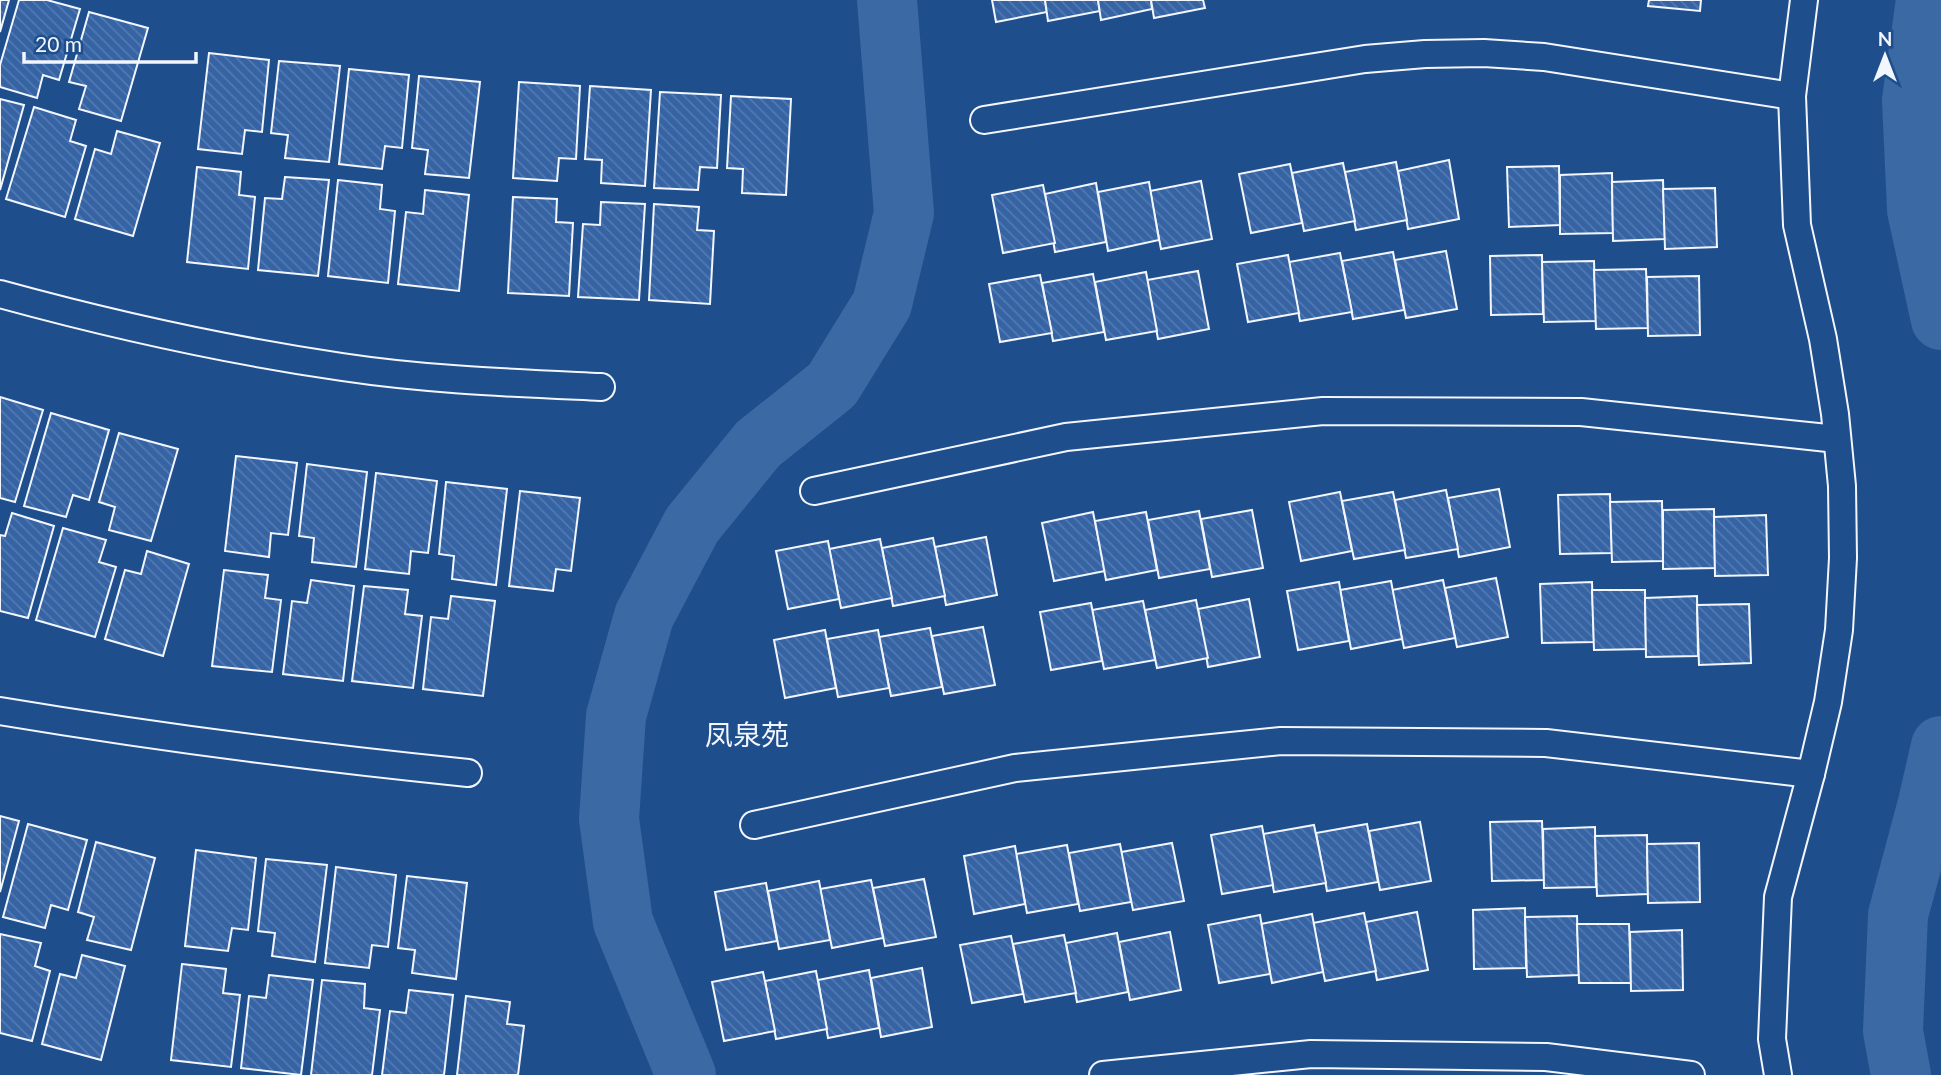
<svg xmlns="http://www.w3.org/2000/svg" width="1941" height="1075" font-family="Lato,'Noto Sans SC',sans-serif">
  <style>
    .lines { fill: none; stroke-linecap: round; stroke-linejoin: round }
    .canal { stroke: #3b69a3; stroke-width: 60 }
    .building { fill: url(#building-back-hatch); stroke: #f2f6ff; stroke-width: 2 }
    .lane-casing { stroke: #f2f6ff; stroke-width: 30 }
    .lane { stroke: #1f4e8c; stroke-width: 26 }
    .labels { text-anchor: middle; stroke-width: 5; stroke-linejoin: round; paint-order: stroke }
    .quarter-label { font-size: 28px; fill: #f2f6ff; stroke: #1f4e8c }
  </style>
  <defs>
    <pattern id="building-back-hatch" width="6" height="6" patternUnits="userSpaceOnUse" patternTransform="scale(1.75)"><rect width="6" height="6" fill="#3563a3"/><path d="M-1 5l2 2M0 0l6 6M5-1l2 2" fill="none" stroke="#537ab1"/></pattern>
  </defs>
  <rect width="100%" height="100%" fill="#1f4e8c"/>
  <g class="lines">
    <!-- canal -->
    <g class="canal">
      <polyline points="1926,0 1912,100 1917,210 1941,320"/>
      <polyline points="686,1075 623,922 609,819 616,716 644,616 692,525 758,444 832,385 882,304 904,213 887,0"/>
      <polyline points="1901,1075 1893,1031 1898,915 1928,803 1941,746"/>
    </g>
  </g>
  <!-- building -->
  <g class="building">
    <polygon points="0,0 9,0 0,32"/>
    <polygon points="19,0 47,0 80,9 59,80 43,75 37,98 0,87 0,65"/>
    <polygon points="992,0 1045,0 1047,12 996,22"/>
    <polygon points="1045,0 1098,0 1100,11 1048,21"/>
    <polygon points="1098,0 1151,0 1152,9 1101,20"/>
    <polygon points="1151,0 1203,0 1205,8 1154,18"/>
    <polygon points="1649,0 1701,0 1700,11 1648,6"/>
    <polygon points="89,12 148,28 121,121 79,109 86,86 69,82"/>
    <polygon points="209,53 269,60 262,132 245,130 242,154 198,149"/>
    <polygon points="279,61 340,66 329,162 285,158 288,135 271,133"/>
    <polygon points="349,69 409,75 402,148 385,146 382,169 339,164"/>
    <polygon points="419,76 480,82 469,178 425,174 428,150 412,148"/>
    <polygon points="519,82 580,86 576,159 559,158 557,181 513,178"/>
    <polygon points="590,86 651,90 645,186 601,183 602,160 585,159"/>
    <polygon points="660,92 721,95 717,168 700,167 698,190 654,188"/>
    <polygon points="731,96 791,99 786,195 742,193 743,169 727,168"/>
    <polygon points="0,99 24,105 0,190"/>
    <polygon points="34,107 76,120 70,141 86,146 65,217 6,199"/>
    <polygon points="117,131 160,143 133,236 75,219 95,149 111,154"/>
    <polygon points="1449,160 1459,219 1408,229 1398,171"/>
    <polygon points="1396,162 1407,220 1356,230 1345,172"/>
    <polygon points="1343,163 1355,221 1304,231 1292,173"/>
    <polygon points="1290,164 1302,223 1251,233 1239,174"/>
    <polygon points="1559,166 1560,225 1509,227 1507,167"/>
    <polygon points="197,167 241,172 239,195 255,197 248,269 187,262"/>
    <polygon points="1612,173 1613,233 1560,234 1560,175"/>
    <polygon points="285,177 329,180 318,276 258,270 265,198 282,199"/>
    <polygon points="338,180 382,185 380,209 395,211 388,283 328,276"/>
    <polygon points="1663,180 1665,239 1613,241 1612,182"/>
    <polygon points="1201,181 1212,239 1161,249 1150,191"/>
    <polygon points="1149,182 1159,240 1108,251 1098,192"/>
    <polygon points="1096,183 1106,242 1055,252 1045,194"/>
    <polygon points="1043,185 1055,243 1003,253 992,195"/>
    <polygon points="1715,188 1717,247 1665,249 1663,189"/>
    <polygon points="425,190 469,195 459,291 398,284 406,212 423,214"/>
    <polygon points="513,197 557,199 556,222 573,223 569,296 508,293"/>
    <polygon points="601,202 645,204 639,300 578,297 583,224 600,225"/>
    <polygon points="654,204 699,207 697,230 714,231 710,304 649,300"/>
    <polygon points="1446,251 1457,309 1406,318 1395,260"/>
    <polygon points="1393,252 1404,310 1353,319 1342,261"/>
    <polygon points="1340,253 1352,312 1300,321 1289,262"/>
    <polygon points="1288,255 1299,313 1248,322 1237,264"/>
    <polygon points="1542,255 1543,314 1491,315 1490,256"/>
    <polygon points="1594,261 1596,321 1544,322 1542,262"/>
    <polygon points="1646,269 1648,328 1596,329 1594,270"/>
    <polygon points="1198,271 1209,329 1158,339 1147,280"/>
    <polygon points="1146,272 1157,331 1106,340 1095,282"/>
    <polygon points="1093,274 1104,332 1053,341 1042,283"/>
    <polygon points="1040,275 1052,333 1000,342 989,284"/>
    <polygon points="1699,276 1700,335 1648,336 1647,277"/>
    <polygon points="0,397 43,410 15,502 0,498"/>
    <polygon points="51,413 109,430 89,500 73,495 66,517 24,506"/>
    <polygon points="119,433 178,449 151,541 109,530 115,507 99,502"/>
    <polygon points="236,456 297,463 288,535 271,533 269,557 225,551"/>
    <polygon points="307,464 367,472 356,567 312,562 314,538 299,536"/>
    <polygon points="376,473 437,481 428,553 411,551 409,574 365,569"/>
    <polygon points="446,482 507,489 496,585 452,579 454,556 439,554"/>
    <polygon points="1499,489 1510,547 1459,557 1448,498"/>
    <polygon points="1446,490 1458,549 1406,558 1395,500"/>
    <polygon points="520,491 580,498 571,571 556,569 553,591 509,586"/>
    <polygon points="1340,492 1352,551 1301,561 1289,502"/>
    <polygon points="1393,492 1405,550 1354,559 1342,501"/>
    <polygon points="1610,494 1612,553 1560,554 1558,495"/>
    <polygon points="1662,501 1663,561 1612,562 1610,502"/>
    <polygon points="1714,509 1715,568 1663,569 1663,510"/>
    <polygon points="1252,510 1263,568 1212,577 1201,519"/>
    <polygon points="1199,511 1210,569 1159,578 1148,520"/>
    <polygon points="1093,512 1105,571 1054,581 1042,523"/>
    <polygon points="1146,512 1157,570 1106,580 1095,521"/>
    <polygon points="12,513 54,526 28,618 0,611 0,535 5,536"/>
    <polygon points="1766,515 1768,575 1715,576 1714,517"/>
    <polygon points="63,528 106,540 99,562 116,567 95,637 36,620"/>
    <polygon points="986,537 997,595 946,605 935,547"/>
    <polygon points="933,538 945,596 893,606 882,548"/>
    <polygon points="880,539 892,598 841,608 829,549"/>
    <polygon points="828,541 839,599 788,609 776,551"/>
    <polygon points="147,551 189,564 163,656 105,639 125,570 141,574"/>
    <polygon points="224,570 268,575 265,598 281,600 272,672 212,666"/>
    <polygon points="1496,578 1508,637 1457,647 1445,588"/>
    <polygon points="311,580 354,586 343,681 283,674 292,601 307,603"/>
    <polygon points="1443,580 1455,638 1404,648 1392,590"/>
    <polygon points="1391,581 1402,639 1351,649 1340,590"/>
    <polygon points="1339,582 1349,641 1298,650 1287,591"/>
    <polygon points="1592,582 1594,642 1542,643 1540,584"/>
    <polygon points="364,586 408,590 405,614 422,616 413,688 352,681"/>
    <polygon points="1592,590 1645,590 1646,649 1594,650"/>
    <polygon points="451,596 495,601 483,696 423,689 431,617 448,619"/>
    <polygon points="1697,596 1698,656 1646,657 1645,598"/>
    <polygon points="1249,599 1260,657 1208,667 1198,609"/>
    <polygon points="1196,600 1208,658 1157,668 1145,610"/>
    <polygon points="1143,601 1155,660 1104,669 1092,610"/>
    <polygon points="1091,603 1102,661 1051,670 1040,612"/>
    <polygon points="1749,604 1751,663 1699,665 1697,605"/>
    <polygon points="983,627 995,685 944,694 932,636"/>
    <polygon points="930,628 942,687 891,696 879,637"/>
    <polygon points="825,630 836,688 785,698 774,640"/>
    <polygon points="878,630 889,688 838,697 827,639"/>
    <polygon points="0,816 19,821 0,892"/>
    <polygon points="1542,821 1544,880 1492,881 1490,822"/>
    <polygon points="1420,822 1431,881 1380,890 1369,831"/>
    <polygon points="28,824 87,840 68,910 51,905 45,928 3,917"/>
    <polygon points="1367,824 1378,882 1327,891 1316,833"/>
    <polygon points="1314,825 1326,883 1274,892 1263,834"/>
    <polygon points="1262,826 1273,885 1222,894 1211,835"/>
    <polygon points="1595,827 1596,887 1544,888 1543,829"/>
    <polygon points="1647,835 1648,894 1597,896 1595,836"/>
    <polygon points="96,842 155,858 131,950 87,940 94,917 78,912"/>
    <polygon points="1172,843 1184,901 1133,910 1121,852"/>
    <polygon points="1699,843 1700,902 1648,903 1647,844"/>
    <polygon points="1120,844 1131,902 1080,911 1069,853"/>
    <polygon points="1067,845 1078,904 1027,913 1016,854"/>
    <polygon points="1015,846 1025,904 974,914 964,856"/>
    <polygon points="196,850 256,858 248,930 232,928 228,951 185,946"/>
    <polygon points="266,859 327,865 315,962 272,956 275,933 258,931"/>
    <polygon points="336,867 396,875 388,947 372,945 369,968 325,963"/>
    <polygon points="407,876 467,883 456,979 412,973 415,950 398,948"/>
    <polygon points="924,879 936,937 885,946 873,888"/>
    <polygon points="871,880 883,938 832,948 820,889"/>
    <polygon points="819,881 830,940 779,949 768,891"/>
    <polygon points="766,883 777,941 726,950 715,892"/>
    <polygon points="1525,908 1526,968 1474,969 1473,910"/>
    <polygon points="1417,912 1428,970 1377,980 1366,922"/>
    <polygon points="1364,913 1376,971 1325,981 1313,923"/>
    <polygon points="1312,914 1323,972 1272,983 1261,924"/>
    <polygon points="1260,915 1270,974 1219,983 1208,925"/>
    <polygon points="1577,916 1579,975 1527,977 1525,917"/>
    <polygon points="1577,924 1629,924 1631,983 1579,983"/>
    <polygon points="1682,930 1683,990 1631,991 1630,932"/>
    <polygon points="1170,932 1181,990 1130,1000 1119,942"/>
    <polygon points="1117,933 1128,992 1077,1002 1066,943"/>
    <polygon points="0,934 41,943 35,966 50,971 32,1041 0,1033"/>
    <polygon points="1064,935 1076,993 1025,1002 1013,944"/>
    <polygon points="1011,936 1023,994 972,1003 960,945"/>
    <polygon points="82,955 125,966 101,1060 42,1044 60,974 76,978"/>
    <polygon points="182,964 226,969 223,993 240,995 231,1067 171,1060"/>
    <polygon points="922,968 932,1027 881,1037 871,978"/>
    <polygon points="869,970 879,1028 828,1038 818,980"/>
    <polygon points="816,971 827,1029 776,1039 765,981"/>
    <polygon points="763,972 775,1031 724,1041 712,982"/>
    <polygon points="269,975 313,980 301,1075 241,1068 249,996 266,998"/>
    <polygon points="322,980 365,984 364,1008 380,1010 372,1075 311,1075"/>
    <polygon points="409,990 453,995 444,1075 382,1075 390,1011 406,1013"/>
    <polygon points="466,996 510,1002 507,1024 524,1026 518,1075 457,1075"/>
  </g>
  <g class="lines">
    <defs>
      <g id="lane">
        <polyline points="984,120 1365,59 1425,54 1484,53 1544,57 1792,96"/>
        <path d="M0,294C113,325 226,350 342,367C428,380 515,383 601,387"/>
        <polyline points="814,491 1066,437 1323,411 1581,412 1837,439"/>
        <path d="M0,711C156,737 311,757 468,773"/>
        <polyline points="754,825 1015,768 1281,741 1546,743 1811,774"/>
        <polyline points="1103,1075 1311,1054 1546,1057 1691,1075"/>
        <polyline points="1778,1075 1772,1039 1778,897 1811,774 1828,702 1839,630 1843,558 1842,486 1835,414 1823,339 1797,225 1792,96 1804,0"/>
      </g>
    </defs>
    <!-- lane casing -->
    <use href="#lane" class="lane-casing"/>
    <!-- lane -->
    <use href="#lane" class="lane"/>
  </g>
  <g class="labels">
    <!-- quarter labels -->
    <g class="quarter-label">
      <text x="747" y="745">凤泉苑</text>
    </g>
  </g>
  <!-- north arrow -->
  <g transform="translate(1885 56)" stroke="#1f4e8c" stroke-width="5" paint-order="stroke">
  <path d="M0-5L12 26L0 18L-12 26Z" fill="#f2f6ff"/>
  <text y="-10" font-size="19" font-weight="bold" text-anchor="middle" fill="#f2f6ff">N</text>
  </g>
  <!-- scale -->
  <path d="M24 52v10h172v-10" fill="none" stroke="#f2f6ff" stroke-width="3.5"/>
  <text x="35" y="52" font-size="21" fill="#f2f6ff" stroke="#1f4e8c" stroke-width="5" paint-order="stroke">20 m</text>
</svg>
